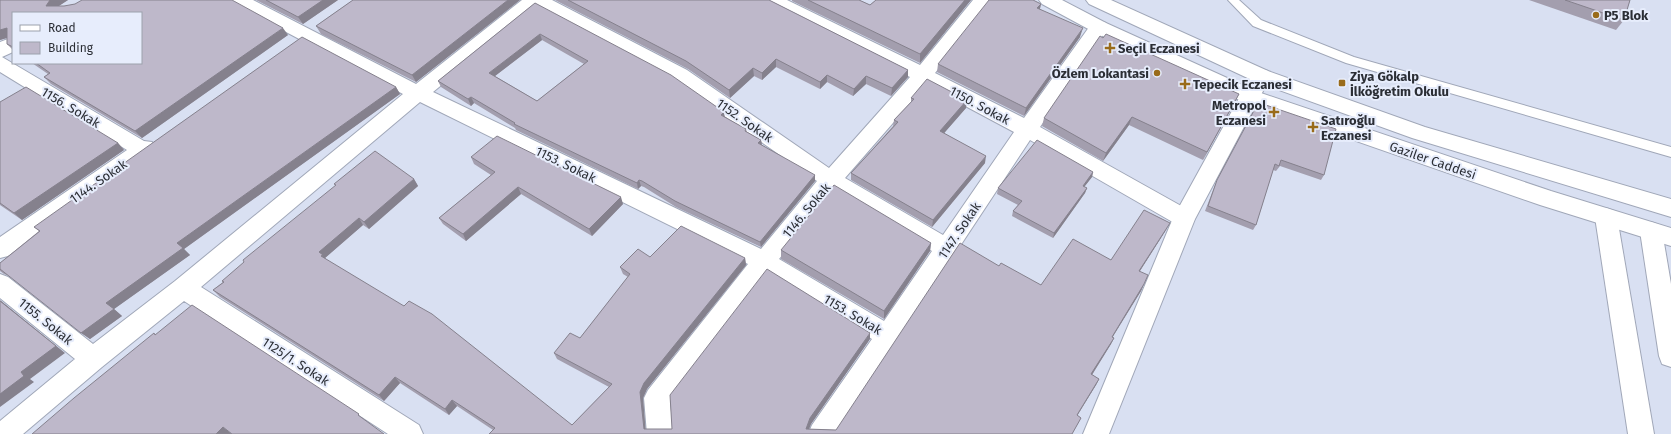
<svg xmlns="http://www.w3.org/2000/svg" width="1671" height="434" font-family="'Fira Sans',sans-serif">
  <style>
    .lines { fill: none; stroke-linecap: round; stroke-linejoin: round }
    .service-casing { stroke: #a0a7b8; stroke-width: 2 }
    .minor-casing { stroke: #a0a7b8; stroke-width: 2 }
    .tertiary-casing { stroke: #a0a7b8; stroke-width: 2 }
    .primary-casing { stroke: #a0a7b8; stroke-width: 2 }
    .service { fill: #fff; fill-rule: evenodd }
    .minor { fill: #fff; fill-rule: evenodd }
    .tertiary { fill: #fff; fill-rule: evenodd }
    .primary { fill: #fff; fill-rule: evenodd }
    .wall { fill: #a39eae; fill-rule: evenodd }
    .shaded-wall { fill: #85818d }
    .building { fill: #beb8ca; stroke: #85818d; fill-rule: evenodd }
    .poi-dot { fill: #996b1a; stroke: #e7edfc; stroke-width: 1.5 }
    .labels { text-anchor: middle; stroke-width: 4; stroke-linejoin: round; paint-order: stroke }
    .poi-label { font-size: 13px; font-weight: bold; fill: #2b2e35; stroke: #e7edfc; text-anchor: start }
    .street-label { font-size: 13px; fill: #2b2e35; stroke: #e7edfc }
  </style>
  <rect width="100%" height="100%" fill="#d9e0f2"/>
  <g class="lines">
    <defs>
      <polygon id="service" points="1228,0 1239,0 1261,20 1354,57 1671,147 1671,157 1346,63 1253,26"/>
      <g id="minor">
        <path d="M230,0H253L416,84L522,0H552L687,70L829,168L910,77L766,4L763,0H787L920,65L973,0H992L935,73L1024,118L1092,23L1099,21L1106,23L1108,27L1040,127L1192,212L1195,218L1192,224L1184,227L1176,224L1030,140L836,434H808L812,425L872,339L767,274L670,401L673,434H647L644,398L648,390L748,264L420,102L201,287L419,425L423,434H388L184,301L102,367L23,434H0V421L75,359L0,298V274L8,277L93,344L175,281L403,94L233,4ZM537,7L673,80L817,181L761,249L433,92ZM926,85L1014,132L943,235L845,178ZM834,192L932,251L884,321L779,259Z"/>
        <polygon points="13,37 13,52 2,57 144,141 152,142 155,148 150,156 8,256 0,258 0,237 127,150 0,72 0,42"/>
      </g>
      <g id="tertiary">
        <polygon points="1261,69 1268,71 1271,76 1195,219 1109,434 1083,434 1173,218 1254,71"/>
        <polygon points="1606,208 1614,211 1617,217 1654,434 1628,434 1595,217 1598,211"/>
        <polygon points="1651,222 1659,225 1662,231 1671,284 1671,367 1662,364 1659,356 1640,231 1643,225"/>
      </g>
      <g id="primary">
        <polygon points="1039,0 1062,0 1106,23 1258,92 1551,191 1671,228 1671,246 1540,205 1244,102 1092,31 1042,4"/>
        <polygon points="1086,0 1111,0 1268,71 1425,127 1671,199 1671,217 1412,138 1254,81 1089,4"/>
      </g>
    </defs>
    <!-- service casing -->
    <use href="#service" class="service-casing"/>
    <!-- minor casing -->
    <use href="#minor" class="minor-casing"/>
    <!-- tertiary casing -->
    <use href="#tertiary" class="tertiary-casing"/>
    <!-- primary casing -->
    <use href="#primary" class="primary-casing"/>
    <!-- service -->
    <use href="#service" class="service"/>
    <!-- minor -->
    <use href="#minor" class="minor"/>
    <!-- tertiary -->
    <use href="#tertiary" class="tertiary"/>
    <!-- primary -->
    <use href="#primary" class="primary"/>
  </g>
  <!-- wall -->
  <g class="wall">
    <polygon points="0,0 68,0 58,6 288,35 142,138 51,84 44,77 48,74 32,63 141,63 13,13 13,50 7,44 7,38 0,40"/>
    <polygon points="256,0 338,0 303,24"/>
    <polygon points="353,0 520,0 416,82 321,34 316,26"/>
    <polygon points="555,0 769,0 908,70 908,77 891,96 866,84 853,96 827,82 820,89 776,67 762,80 754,76 730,98 688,69"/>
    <polygon points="792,0 859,0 870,5 876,0 971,0 920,63 792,1"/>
    <polygon points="1529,0 1630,0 1624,20 1616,30"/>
    <path d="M535,3L725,117L746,129L747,132L761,140L762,145L815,181L761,247L676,207L644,187L641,186L638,189L516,130L515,128L474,103L471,106L441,87L438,81ZM542,40L584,64L537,101L495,76Z"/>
    <polygon points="1041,4 1040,9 1080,37 1024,116 937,72 938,64"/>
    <polygon points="396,87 400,94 184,249 190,255 114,309 122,316 90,339 9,276 4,274 0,271 0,263 39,231 34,227"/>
    <polygon points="1239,94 1203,160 1129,125 1103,161 1042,126 1044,118"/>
    <polygon points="911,98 967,100 966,108 944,133 985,163 932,227 851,180 851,173 893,126 894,120 911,102"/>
    <polygon points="0,102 118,143 124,150 22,220 0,205"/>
    <polygon points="1260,103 1324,175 1321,180 1280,166 1276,171 1273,170 1256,225 1253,230 1205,211 1215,185 1257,105 1259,106"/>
    <polygon points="471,157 623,204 592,236 521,194 466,241 443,224 439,218 491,175 474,164"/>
    <polygon points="1093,172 1092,177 1084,187 1087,188 1085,193 1053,238 1012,216 1013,211 1018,205 997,194 998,188"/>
    <polygon points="414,179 418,186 369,229 363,225 325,258 327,260 572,425 609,387 557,359 554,353 580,338 628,277 623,274 620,267 650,257 745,258 746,265 647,389 643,398 645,429 672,429 870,339 811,424 809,429 836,430 999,266 1041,285 1111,260 1166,230 1140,271 1144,284 1141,291 1112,337 1114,338 1111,344 1092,375 1099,379 1096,385 1077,415 1081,418 1072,434 489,434 493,430 457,406 449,415 400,383 384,401 220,297 213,290 223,282 222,281"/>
    <polygon points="931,243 930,251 884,319 781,259 781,250"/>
  </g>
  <!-- shaded-wall -->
  <g class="shaded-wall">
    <polygon points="50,0 68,0 56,8 46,6"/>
    <polygon points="323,0 338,0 303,24 298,17"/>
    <polygon points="508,0 520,0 416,82 412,75"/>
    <polygon points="965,0 971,0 920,63 920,54"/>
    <polygon points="1041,4 1039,12 1037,8"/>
    <polygon points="7,28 13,36 0,40 0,30"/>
    <polygon points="283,28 288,35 142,138 135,131"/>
    <polygon points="1083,28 1080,37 1024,116 1026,108"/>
    <polygon points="540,34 542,40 491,79 489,73"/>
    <polygon points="776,59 776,67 762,80 762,73"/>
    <polygon points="753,68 754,76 730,98 729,90"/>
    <polygon points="908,70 908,77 891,96 892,88"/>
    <polygon points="827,75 827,82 820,89 820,82"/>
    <polygon points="866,76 866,84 853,96 854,89"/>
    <polygon points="396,87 400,94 184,249 190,255 114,309 122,316 90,339 81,333 106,303 177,243"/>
    <polygon points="1239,94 1235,102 1203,160 1207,152"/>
    <polygon points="471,97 474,103 471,106 468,99"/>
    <polygon points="967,100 966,108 939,139 940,131"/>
    <polygon points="724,112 725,118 721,115"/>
    <polygon points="1132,117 1129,125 1103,161 1106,153"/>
    <polygon points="761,140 762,145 758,143"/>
    <polygon points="118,143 124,150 22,220 14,213"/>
    <polygon points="986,156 985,163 932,227 933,220"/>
    <polygon points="1093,172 1092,177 1081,191 1083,186"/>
    <polygon points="815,175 815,181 761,247 760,242"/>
    <polygon points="414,179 418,186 369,229 364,222"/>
    <polygon points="639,180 641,186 638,189 637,183"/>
    <polygon points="518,187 521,194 466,241 463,234"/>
    <polygon points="1087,188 1085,193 1053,238 1054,233"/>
    <polygon points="621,197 623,204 592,236 589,229"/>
    <polygon points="359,218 363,225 325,258 328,262 321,256 319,252"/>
    <polygon points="1170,223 1166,230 1136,277 1139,271"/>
    <polygon points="931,243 930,251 884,319 884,311"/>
    <polygon points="745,258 746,265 647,389 643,398 646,434 644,429 640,392 644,383"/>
    <polygon points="1144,284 1141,291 1109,343 1112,337"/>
    <polygon points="0,300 65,353 30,379 34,382 0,407 0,394 21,372"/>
    <polygon points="870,333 870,339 811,424 807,434 806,429 810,418"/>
    <polygon points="1114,338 1111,344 1088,381 1091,374"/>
    <polygon points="395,377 400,383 384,401 379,395"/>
    <polygon points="1099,379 1096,385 1074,421 1077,415"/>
    <polygon points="452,400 457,406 449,415 445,409"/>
    <polygon points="223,427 232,434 216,434"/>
  </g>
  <!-- building -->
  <g class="building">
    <polygon points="0,0 50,0 46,6 64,6 75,4 82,0 232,0 283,28 135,131 44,77 50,73 36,63 141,63 141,13 13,13 13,47 7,44 7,28 0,30"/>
    <polygon points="266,0 323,0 298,17"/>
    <polygon points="353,0 508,0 412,75 316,26"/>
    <polygon points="568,0 769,0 908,70 892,88 866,76 854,89 827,75 820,82 776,59 762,73 753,68 729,90 686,61"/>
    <polygon points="808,0 859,0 870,5 876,0 965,0 920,54"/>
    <polygon points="989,0 1033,0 1041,4 1037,8 1083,28 1026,108 938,64"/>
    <polygon points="1565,0 1630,0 1624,20"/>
    <path d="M535,3L671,75L724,112L721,115L746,129L745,131L761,140L758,143L815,175L760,242L675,201L642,181L639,180L637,183L514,124L515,123L471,97L468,99L438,81ZM540,34L588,61L537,101L489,73Z"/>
    <polygon points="1106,34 1239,94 1207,152 1132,117 1106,153 1044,118 1100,36 1103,38"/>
    <polygon points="302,37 396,87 177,243 183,248 106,303 114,309 81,333 0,269 0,263 40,231 34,227"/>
    <polygon points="927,79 967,100 940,131 986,156 933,220 851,173 898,122 894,120 914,99 911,98"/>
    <polygon points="26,87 118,143 14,213 0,203 0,102"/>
    <polygon points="1260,103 1336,129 1324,175 1281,160 1279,166 1275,164 1256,225 1208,206 1217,180 1257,105 1259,106"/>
    <polygon points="497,136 621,197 589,229 518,187 463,234 439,218 495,172 471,157"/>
    <polygon points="1037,140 1093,172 1083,186 1087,188 1054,233 1013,211 1022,201 998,188"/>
    <polygon points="375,151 414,179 364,222 359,218 319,252 323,255 321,256 404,306 409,301 432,314 572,425 612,384 554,353 570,333 580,338 630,274 620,267 638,249 650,257 681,226 745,258 644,383 640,392 644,429 672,429 670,395 767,269 870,333 810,418 806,429 836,430 960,243 999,266 1001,263 1041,285 1073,239 1111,260 1144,210 1170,223 1139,271 1148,275 1144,284 1112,337 1114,338 1091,374 1099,379 1077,415 1081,418 1072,434 489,434 495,428 452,400 445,409 395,377 379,395 213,290 224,282 222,281 244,262 243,260 336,185 334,184"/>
    <polygon points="834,185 931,243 884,311 781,250"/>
    <polygon points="0,301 56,346 21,372 24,376 0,394"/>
    <polygon points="192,305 359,414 358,415 384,434 232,434 223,427 216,434 32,434 74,398 154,333 155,335"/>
  </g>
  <!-- markers -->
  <g class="poi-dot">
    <circle cx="1596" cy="15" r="4"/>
    <path d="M1108 42h4v4h4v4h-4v4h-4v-4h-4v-4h4z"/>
    <circle cx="1157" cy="73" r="4"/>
    <rect x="1338" y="79" width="8" height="8" rx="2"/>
    <path d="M1183 78h4v4h4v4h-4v4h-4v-4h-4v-4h4z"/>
    <path d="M1272 106h4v4h4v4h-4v4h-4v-4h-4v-4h4z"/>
    <path d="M1311 121h4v4h4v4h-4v4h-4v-4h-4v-4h4z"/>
  </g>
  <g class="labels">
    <!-- poi labels -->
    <g class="poi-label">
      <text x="1604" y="20">P5 Blok</text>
      <text x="1118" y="53">Seçil Eczanesi</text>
      <text x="1149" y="78" text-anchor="end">Özlem Lokantasi</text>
      <text x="1350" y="81">Ziya Gökalp<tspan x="1350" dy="15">İlköğretim Okulu</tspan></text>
      <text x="1193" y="89">Tepecik Eczanesi</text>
      <text x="1266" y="110" text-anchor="end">Metropol<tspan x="1266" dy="15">Eczanesi</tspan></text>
      <text x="1321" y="125">Satıroğlu<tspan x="1321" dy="15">Eczanesi</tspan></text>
    </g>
    <!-- street labels -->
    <g class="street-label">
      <text transform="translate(980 105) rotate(28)" y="5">1150. Sokak</text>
      <text transform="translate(71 107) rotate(31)" y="5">1156. Sokak</text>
      <text transform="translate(745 120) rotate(35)" y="5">1152. Sokak</text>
      <text transform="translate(1433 160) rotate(19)" y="5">Gaziler Caddesi</text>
      <text transform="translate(566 164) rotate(26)" y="5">1153. Sokak</text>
      <text transform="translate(98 181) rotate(-35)" y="5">1144. Sokak</text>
      <text transform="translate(806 210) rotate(-50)" y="5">1146. Sokak</text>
      <text transform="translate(959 230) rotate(-56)" y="5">1147. Sokak</text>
      <text transform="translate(853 314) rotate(31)" y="5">1153. Sokak</text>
      <text transform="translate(46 321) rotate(39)" y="5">1155. Sokak</text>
      <text transform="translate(296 361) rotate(33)" y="5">1125/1. Sokak</text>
    </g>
  </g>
  <!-- legend -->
  <rect x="12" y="12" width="130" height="52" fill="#e7edfc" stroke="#9ca1ac"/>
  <rect x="20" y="25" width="20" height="6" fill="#ffffff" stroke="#9ca1ac"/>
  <text x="48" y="32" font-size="12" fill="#2b2e35">Road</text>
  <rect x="20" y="42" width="20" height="12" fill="#beb8ca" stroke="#9ca1ac"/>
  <text x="48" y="52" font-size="12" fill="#2b2e35">Building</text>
</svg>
